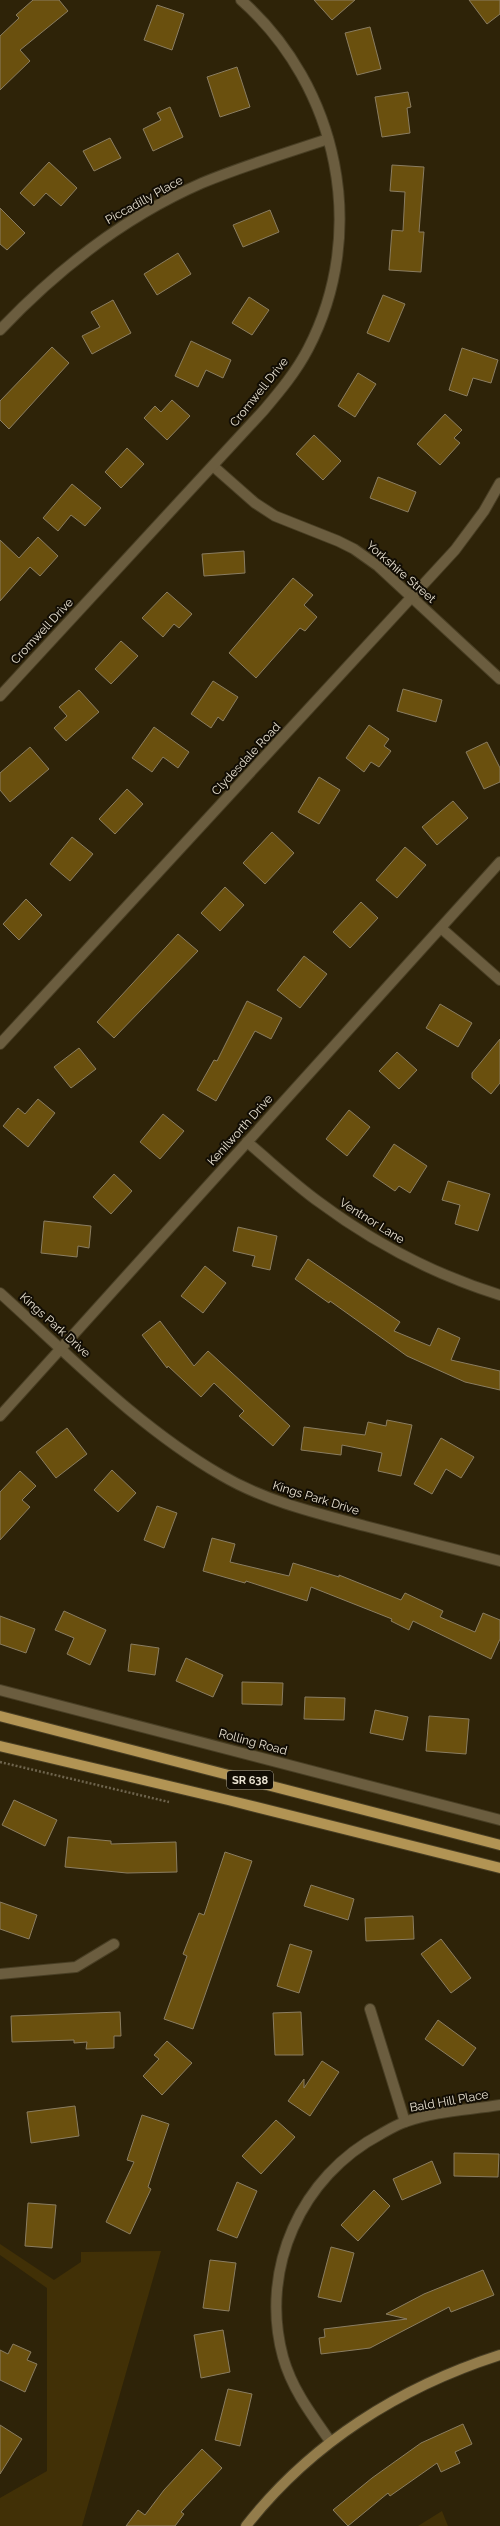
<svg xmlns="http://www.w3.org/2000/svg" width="500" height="2526" font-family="Raleway,sans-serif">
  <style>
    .green { fill: #413006 }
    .building { fill: #6a500e; stroke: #8a7d61 }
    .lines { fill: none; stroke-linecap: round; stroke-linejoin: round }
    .street-casing { stroke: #483e24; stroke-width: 12 }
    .secondary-casing { stroke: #483e24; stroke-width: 12 }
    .primary-casing { stroke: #483e24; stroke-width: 12 }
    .path { stroke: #6e644d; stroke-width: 2.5; stroke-dasharray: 2 2; stroke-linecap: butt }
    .street { stroke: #6b5d3f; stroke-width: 10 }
    .secondary { stroke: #937c4b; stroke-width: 10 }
    .primary { stroke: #b29454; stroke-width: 10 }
    .labels { text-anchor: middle; stroke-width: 4; stroke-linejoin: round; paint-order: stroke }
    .shield { fill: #120d04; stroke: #a8a294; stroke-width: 1 }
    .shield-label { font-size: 11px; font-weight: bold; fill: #e9e2d2 }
    .street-label { font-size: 12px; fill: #e9e2d2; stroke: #120d04 }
  </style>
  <rect width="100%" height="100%" fill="#2e2308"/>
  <!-- green -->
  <g class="green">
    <polygon points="0,2244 54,2280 81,2262 81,2252 161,2251 82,2526 0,2526 0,2498 47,2471 47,2288 0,2255"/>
    <polygon points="442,2511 448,2526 418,2526"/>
  </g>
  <!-- building -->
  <g class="building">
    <polygon points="33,0 59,0 68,11 20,50 30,61 0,90 0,36 19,18 16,15"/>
    <polygon points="314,0 355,0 332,20"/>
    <polygon points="469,0 500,0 500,14 487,24"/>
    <polygon points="157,5 184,14 172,50 144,40"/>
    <polygon points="370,27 381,69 357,75 345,33"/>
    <polygon points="237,67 250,107 220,117 207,77"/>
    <polygon points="408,92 411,107 407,108 410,133 382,137 375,97"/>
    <polygon points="170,107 183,137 153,151 143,129 161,120 157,113"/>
    <polygon points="110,138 121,158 94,171 83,151"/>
    <polygon points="49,162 77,188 61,206 46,193 34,206 20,193"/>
    <polygon points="392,165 424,167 419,232 424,232 421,272 389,270 392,230 403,231 405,192 390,191"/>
    <polygon points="0,208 25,233 7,250 0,244"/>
    <polygon points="270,210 279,232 243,247 233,225"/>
    <polygon points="178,253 191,274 157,295 144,274"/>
    <polygon points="383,295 405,304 389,342 367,333"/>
    <polygon points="249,297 269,310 252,335 232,323"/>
    <polygon points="113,300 131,333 92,354 82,336 100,327 91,312"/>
    <polygon points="191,341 231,360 223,378 206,370 198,387 175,376"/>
    <polygon points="52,347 69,363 9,429 0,420 0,401"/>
    <polygon points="462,348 498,360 491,383 473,378 467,396 449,390"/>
    <polygon points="358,373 376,384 355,417 338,406"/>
    <polygon points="172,400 190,416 167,440 144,418 155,406 161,412"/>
    <polygon points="445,414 462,430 454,438 460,443 440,465 417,444"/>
    <polygon points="314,435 341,461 323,480 296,454"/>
    <polygon points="127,448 144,464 121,488 105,472"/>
    <polygon points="378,477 416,492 408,512 370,498"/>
    <polygon points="72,484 101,508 85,526 71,515 58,531 43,518"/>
    <polygon points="38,537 58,556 40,576 30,567 0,601 0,540 19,558"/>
    <polygon points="244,551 245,573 204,576 202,554"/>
    <polygon points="293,578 313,595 304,605 317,617 305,631 300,628 256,678 229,653"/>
    <polygon points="167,592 192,614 179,628 174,624 163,637 142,618"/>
    <polygon points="121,641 138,656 111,684 95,669"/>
    <polygon points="213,681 238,697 223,721 218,717 211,728 191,714"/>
    <polygon points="403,689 442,700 436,722 397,711"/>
    <polygon points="79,690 99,712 66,741 54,728 67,716 59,707"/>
    <polygon points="369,725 389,739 384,746 391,751 379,767 371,762 364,772 346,758"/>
    <polygon points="154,727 189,752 178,768 163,757 152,772 132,758"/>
    <polygon points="487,742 500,768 500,782 484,789 466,752"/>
    <polygon points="30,747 49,769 10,802 0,790 0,773"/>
    <polygon points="319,777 340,790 319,824 298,812"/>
    <polygon points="127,789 143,804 115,834 99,819"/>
    <polygon points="453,801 468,818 437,845 422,827"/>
    <polygon points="272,832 294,853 265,884 243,863"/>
    <polygon points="72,837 93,854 70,881 50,864"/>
    <polygon points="405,847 426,865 397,898 376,880"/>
    <polygon points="225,887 244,905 220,931 201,913"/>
    <polygon points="26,899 42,915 19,940 3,924"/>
    <polygon points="361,902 378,918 350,948 333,932"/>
    <polygon points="178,934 198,951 114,1038 97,1022"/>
    <polygon points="304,956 327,974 300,1008 277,990"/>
    <polygon points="247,1001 282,1018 271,1039 255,1031 216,1101 197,1090 214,1060 217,1061"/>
    <polygon points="440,1004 472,1023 458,1047 426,1028"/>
    <polygon points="500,1039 500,1083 491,1094 472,1078 472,1073"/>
    <polygon points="79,1048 96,1069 71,1088 54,1067"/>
    <polygon points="397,1052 417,1070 399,1089 379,1071"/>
    <polygon points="38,1099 55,1113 28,1147 3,1126 18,1108 25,1114"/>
    <polygon points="349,1110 370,1127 347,1156 326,1139"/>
    <polygon points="163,1114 184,1131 160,1159 140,1142"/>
    <polygon points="394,1144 427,1166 410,1193 399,1186 395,1191 373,1176"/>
    <polygon points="114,1174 132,1191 111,1214 93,1197"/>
    <polygon points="448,1181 490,1194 478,1231 455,1224 460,1205 442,1200"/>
    <polygon points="44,1221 91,1226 89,1248 78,1246 77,1257 41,1253"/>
    <polygon points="238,1227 277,1236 270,1270 252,1266 255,1256 233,1251"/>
    <polygon points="308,1259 400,1322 394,1331 430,1346 438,1328 460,1338 451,1360 500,1371 500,1390 465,1382 407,1356 330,1301 329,1303 295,1279"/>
    <polygon points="205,1266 226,1283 203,1313 181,1296"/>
    <polygon points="160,1321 194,1366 208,1351 290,1426 273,1446 239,1416 244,1411 214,1383 201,1397 168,1366 167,1368 142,1335"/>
    <polygon points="387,1420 412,1425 401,1476 378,1471 382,1453 342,1445 341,1455 301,1450 304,1427 365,1435 368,1422 386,1426"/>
    <polygon points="67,1428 87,1454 56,1478 36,1452"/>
    <polygon points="441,1438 474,1457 461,1478 446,1469 432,1494 414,1484"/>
    <polygon points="112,1470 136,1493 118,1512 94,1490"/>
    <polygon points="20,1471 36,1486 22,1500 30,1507 0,1540 0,1492"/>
    <polygon points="157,1506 177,1513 164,1548 144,1540"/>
    <polygon points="212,1538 235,1544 230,1562 289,1576 293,1563 339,1577 339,1575 401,1600 405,1593 443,1611 440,1617 475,1632 483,1613 500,1620 500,1639 491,1659 413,1621 409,1630 391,1621 392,1619 311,1587 307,1601 246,1581 245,1583 203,1571"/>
    <polygon points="64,1611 106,1630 90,1665 67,1654 74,1638 55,1630"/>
    <polygon points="0,1616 35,1629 26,1653 0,1644"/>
    <polygon points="131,1644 159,1648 155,1675 128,1671"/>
    <polygon points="186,1658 223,1675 213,1697 176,1681"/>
    <polygon points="242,1682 283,1683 282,1705 242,1704"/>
    <polygon points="305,1697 345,1698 344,1720 304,1719"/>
    <polygon points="375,1710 408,1717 403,1740 370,1733"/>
    <polygon points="429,1716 469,1719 466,1754 426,1751"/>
    <polygon points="14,1800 57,1820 45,1846 2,1825"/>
    <polygon points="68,1837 111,1841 111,1844 176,1842 177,1872 127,1873 65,1867"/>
    <polygon points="225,1852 252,1861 193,2029 164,2019 187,1956 183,1954 199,1913 204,1915"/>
    <polygon points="311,1885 354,1899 348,1920 304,1906"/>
    <polygon points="0,1902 37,1915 29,1939 0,1929"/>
    <polygon points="413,1916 414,1939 366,1941 365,1918"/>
    <polygon points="441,1939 471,1978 451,1993 421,1954"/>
    <polygon points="290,1944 312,1951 299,1993 277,1986"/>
    <polygon points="120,2012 121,2036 114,2036 114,2048 86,2049 87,2042 74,2043 74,2040 12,2042 11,2016"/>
    <polygon points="301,2012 303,2055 275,2055 273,2013"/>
    <polygon points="438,2020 476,2048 463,2066 425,2039"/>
    <polygon points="167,2041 192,2063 162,2095 143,2076 159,2059 154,2055"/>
    <polygon points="322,2061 339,2072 310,2116 288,2101 304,2079 304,2088"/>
    <polygon points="75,2106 79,2136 31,2143 27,2112"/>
    <polygon points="142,2115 169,2124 148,2187 151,2189 130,2234 106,2222 134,2162 127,2160"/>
    <polygon points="276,2120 295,2137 261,2174 242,2156"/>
    <polygon points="454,2153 499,2154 498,2177 454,2176"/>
    <polygon points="432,2161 441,2183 402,2200 393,2179"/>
    <polygon points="237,2182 257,2191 237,2238 217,2230"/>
    <polygon points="374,2190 390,2206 358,2241 341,2225"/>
    <polygon points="28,2203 56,2205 52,2248 25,2246"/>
    <polygon points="331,2247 354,2253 341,2302 318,2297"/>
    <polygon points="210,2260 236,2263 229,2311 203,2308"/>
    <polygon points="483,2270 494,2295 451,2312 449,2307 370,2348 321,2354 319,2338 325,2337 324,2329 407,2319 386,2314 424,2294"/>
    <polygon points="223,2330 230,2372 201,2378 194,2335"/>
    <polygon points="13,2344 31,2352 27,2360 37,2364 25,2392 0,2380 0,2350 8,2354"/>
    <polygon points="228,2389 252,2394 240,2446 215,2440"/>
    <polygon points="463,2424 472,2444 455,2452 460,2463 441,2472 437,2463 390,2496 388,2493 348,2526 333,2510 372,2478 421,2443"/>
    <polygon points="0,2425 22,2439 0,2474"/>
    <polygon points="202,2449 222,2468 181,2512 184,2514 175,2526 126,2526 138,2510 145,2515 164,2490"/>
  </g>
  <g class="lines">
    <defs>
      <g id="street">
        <path d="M0,330C58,269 124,217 202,183C243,166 286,153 328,139"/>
        <polyline points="213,466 255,503 275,516 338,541 354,549 378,566 500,679"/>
        <path d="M0,696L264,410C280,391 296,372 308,349C369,232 339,87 241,0"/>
        <polyline points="441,928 500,980"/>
        <polyline points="0,1044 455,550 484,511 500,483"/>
        <path d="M247,1142C271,1162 294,1184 319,1202C374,1243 436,1275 500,1295"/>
        <path d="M0,1293C70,1356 138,1427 221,1475C265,1501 316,1513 365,1526C410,1538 455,1549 500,1561"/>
        <polyline points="0,1416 500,862"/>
        <polyline points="0,1690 500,1820"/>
        <polyline points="0,1974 76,1967 114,1944"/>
        <polyline points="370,2009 405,2122"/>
        <path d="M330,2441C311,2414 292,2389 283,2357C259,2269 301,2176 381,2134C388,2130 396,2125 405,2122C434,2111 469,2110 500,2105"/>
      </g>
      <path id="secondary" d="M246,2526C311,2443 400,2387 500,2355"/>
      <g id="primary">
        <polyline points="0,1716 500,1845"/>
        <polyline points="0,1746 228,1800 500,1868"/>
      </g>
    </defs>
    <!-- street casing -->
    <use href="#street" class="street-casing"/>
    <!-- secondary casing -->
    <use href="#secondary" class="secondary-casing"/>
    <!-- primary casing -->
    <use href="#primary" class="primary-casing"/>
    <!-- path -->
    <polyline class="path" points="0,1762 169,1802"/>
    <!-- street -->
    <use href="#street" class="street"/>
    <!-- secondary -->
    <use href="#secondary" class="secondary"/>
    <!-- primary -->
    <use href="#primary" class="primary"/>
  </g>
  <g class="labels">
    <!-- shield labels -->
    <rect class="shield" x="227" y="1771" width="46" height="18" rx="3"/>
    <g class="shield-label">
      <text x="250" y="1784">SR 638</text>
    </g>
    <!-- street labels -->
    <g class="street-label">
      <text transform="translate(144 200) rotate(-29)" y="4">Piccadilly Place</text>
      <text transform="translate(259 392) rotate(-51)" y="4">Cromwell Drive</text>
      <text transform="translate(401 572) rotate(41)" y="4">Yorkshire Street</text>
      <text transform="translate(42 631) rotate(-47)" y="4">Cromwell Drive</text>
      <text transform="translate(246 759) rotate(-47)" y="4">Clydesdale Road</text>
      <text transform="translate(240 1130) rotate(-48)" y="4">Kenilworth Drive</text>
      <text transform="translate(372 1221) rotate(32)" y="4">Ventnor Lane</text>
      <text transform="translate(55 1325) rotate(42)" y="4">Kings Park Drive</text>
      <text transform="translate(316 1498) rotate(17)" y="4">Kings Park Drive</text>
      <text transform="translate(253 1742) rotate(15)" y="4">Rolling Road</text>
      <text transform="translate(449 2101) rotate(-10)" y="4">Bald Hill Place</text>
    </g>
  </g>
</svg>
